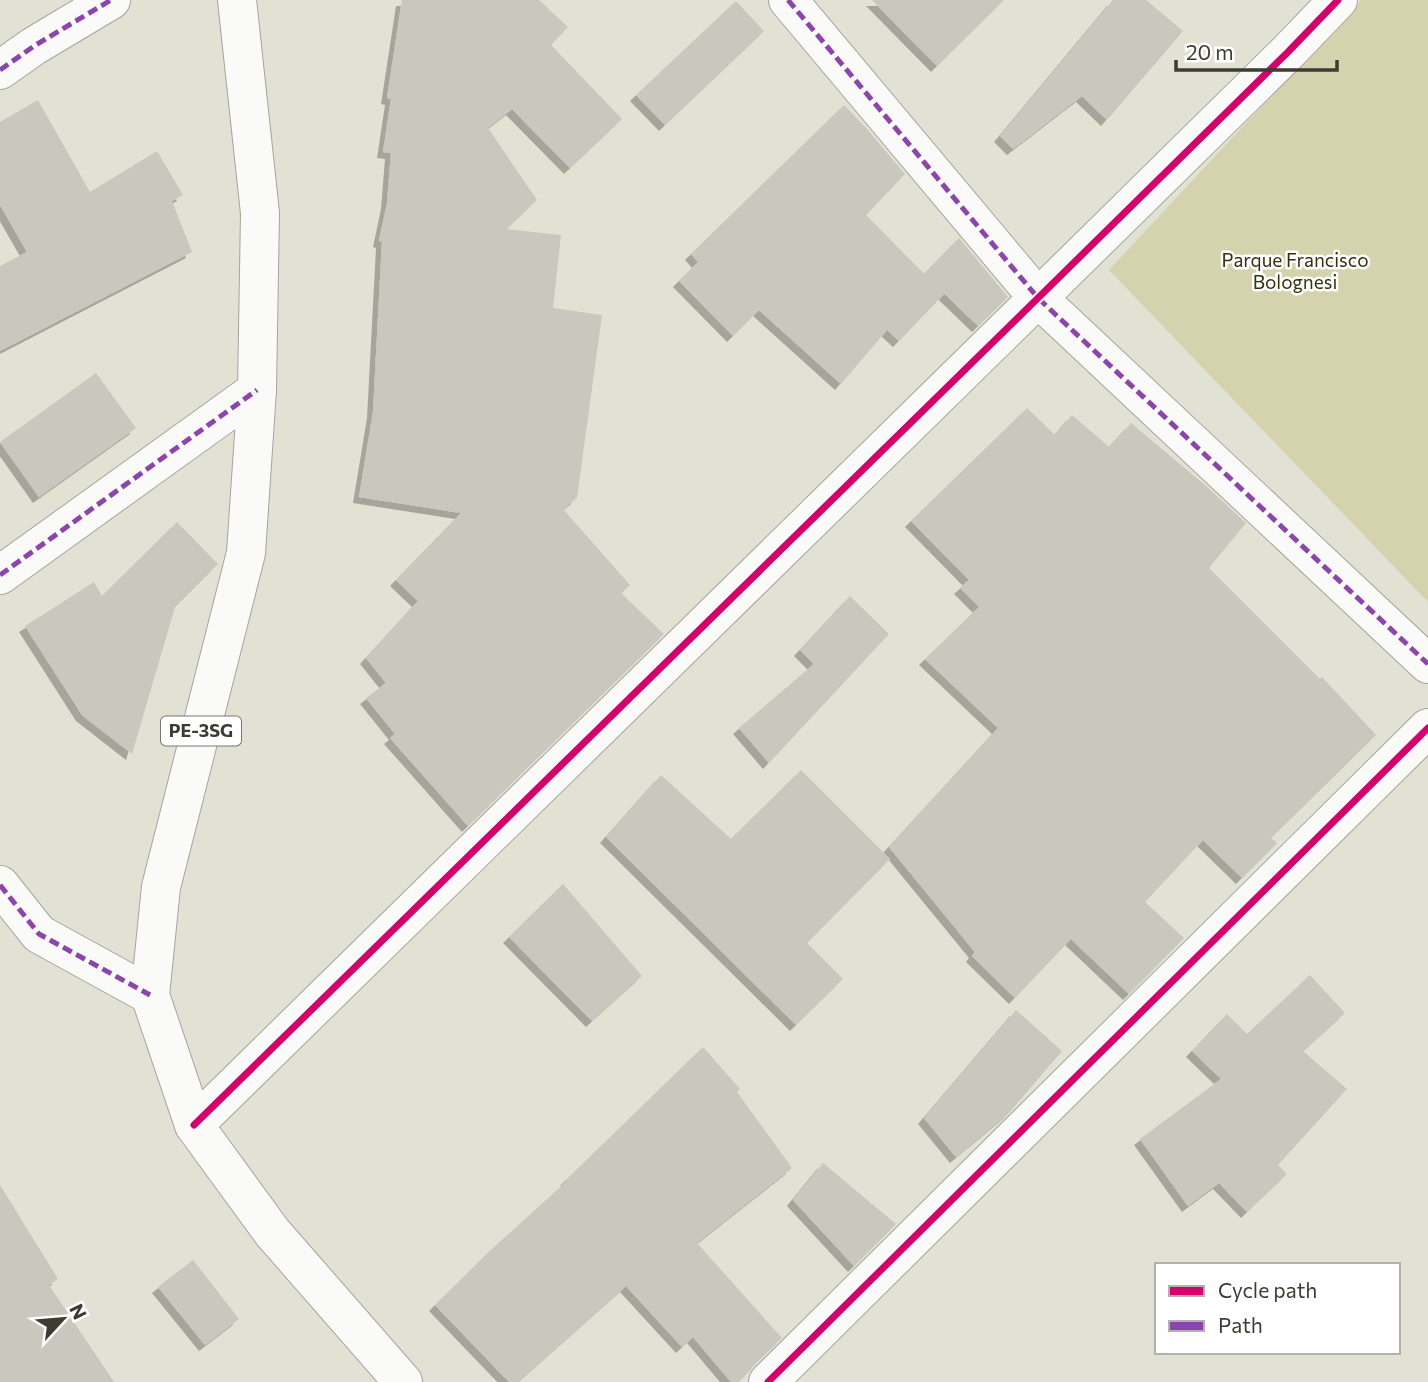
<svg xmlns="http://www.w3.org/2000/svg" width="1428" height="1382" font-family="Commissioner,sans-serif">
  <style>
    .green { fill: #d5d3ad }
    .building { fill: #c8c8be; filter: url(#shadow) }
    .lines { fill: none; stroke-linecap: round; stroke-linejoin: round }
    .minor-casing { stroke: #a6a59b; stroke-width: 40 }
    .major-casing { stroke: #a6a59b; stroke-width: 40 }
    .minor { stroke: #fafaf9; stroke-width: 38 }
    .major { stroke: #fafaf9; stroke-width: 38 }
    .quiet { stroke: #8e44ad; stroke-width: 5; stroke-dasharray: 10 5; stroke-linecap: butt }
    .cycleway-casing { stroke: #fff; stroke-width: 11 }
    .cycleway { stroke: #d6006c; stroke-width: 7 }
    .labels { text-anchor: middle; stroke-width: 5; stroke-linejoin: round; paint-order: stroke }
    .shield { fill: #fff; stroke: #777670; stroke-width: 2 }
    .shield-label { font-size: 18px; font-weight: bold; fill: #3d3c33 }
    .park-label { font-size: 19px; fill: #33310f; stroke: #fff }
  </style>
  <defs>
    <filter id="shadow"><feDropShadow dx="-6" dy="6" stdDeviation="0" flood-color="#0004"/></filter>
  </defs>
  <rect width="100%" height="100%" fill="#e1e1d4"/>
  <!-- green -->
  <polygon class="green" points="1361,0 1428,0 1428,602 1109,270"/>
  <!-- building -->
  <g class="building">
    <polygon points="402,0 539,0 568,27 551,45 622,119 570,168 512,109 488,128 537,200 506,229 561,235 553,308 602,315 577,498 563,509 630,585 621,593 664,634 468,826 390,738 395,734 366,698 386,683 366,658 418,601 396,580 461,513 359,497 373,412 382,242 379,241 387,203 391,153 383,152 391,99 387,98"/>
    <polygon points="872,0 1004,0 937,66"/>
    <polygon points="1113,0 1146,0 1183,31 1107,120 1082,96 1013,149 1000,136"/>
    <polygon points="736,1 764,31 665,125 636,95"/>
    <polygon points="38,100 90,192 157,151 183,195 172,201 192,252 0,351 0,266 27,252 0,205 0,122"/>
    <polygon points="844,105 867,129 905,174 866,215 944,294 899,341 887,330 841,384 759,310 733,336 679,281 698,262 691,254"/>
    <polygon points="959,238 1008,297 978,326 924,274"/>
    <polygon points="96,373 136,428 39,497 0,442"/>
    <polygon points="1027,408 1055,435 1072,415 1109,447 1131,423 1206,486 1246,523 1209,568 1320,679 1322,677 1376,735 1271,838 1277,843 1242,878 1203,840 1145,902 1184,938 1129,994 1071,939 1015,998 972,956 975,952 889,847 998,728 925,659 979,607 960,588 969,580 911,521"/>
    <polygon points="177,522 218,564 175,607 132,754 82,715 25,626 94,582 102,596"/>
    <polygon points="850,596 889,634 769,763 739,728 814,664 800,650"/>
    <polygon points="801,770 890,859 807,943 843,979 796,1025 606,837 661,775 731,839"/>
    <polygon points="563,884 642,976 592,1021 509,937"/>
    <polygon points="1310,975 1345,1013 1303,1051 1347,1089 1278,1165 1287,1174 1247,1212 1219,1183 1188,1206 1140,1139 1221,1079 1192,1051 1227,1014 1247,1034"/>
    <polygon points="1016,1010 1062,1051 1009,1113 956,1157 924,1118"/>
    <polygon points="703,1047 740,1089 737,1092 792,1168 697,1243 782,1338 753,1366 750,1371 738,1382 731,1382 693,1337 682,1347 626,1286 518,1382 509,1382 435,1305 492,1249 567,1181 566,1180"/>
    <polygon points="823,1163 896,1224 854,1266 793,1200"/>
    <polygon points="0,1185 58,1279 49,1285 114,1382 0,1382"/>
    <polygon points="193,1260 239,1319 205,1345 158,1287"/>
  </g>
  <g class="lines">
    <defs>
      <g id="minor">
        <polyline points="788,0 1038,298 1428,664"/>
        <polyline points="0,70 34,46 111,0"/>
        <polyline points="0,575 257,390"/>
        <polyline points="0,885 39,934 150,995"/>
        <polyline points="194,1125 1038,298 1288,52 1338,0"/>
        <polyline points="768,1382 1428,728"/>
      </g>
      <polyline id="major" points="237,0 260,213 257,390 246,553 161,887 150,995 194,1125 272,1232 403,1382"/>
    </defs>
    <!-- minor casing -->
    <use href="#minor" class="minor-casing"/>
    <!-- major casing -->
    <use href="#major" class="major-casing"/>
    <!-- minor -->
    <use href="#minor" class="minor"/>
    <!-- major -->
    <use href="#major" class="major"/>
    <!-- quiet -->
    <g class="quiet">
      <polyline points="788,0 1038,298 1428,664"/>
      <polyline points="0,70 34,46 111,0"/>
      <polyline points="0,575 257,390"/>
      <polyline points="0,885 39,934 150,995"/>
    </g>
    <defs>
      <g id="cycleway">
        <polyline points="194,1125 1038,298 1288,52 1338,0"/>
        <polyline points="768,1382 1428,728"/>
      </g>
    </defs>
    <!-- cycleway casing -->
    <use href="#cycleway" class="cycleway-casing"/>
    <!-- cycleway -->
    <use href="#cycleway" class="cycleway"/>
  </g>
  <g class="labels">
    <!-- shield labels -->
    <rect class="shield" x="161" y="716.5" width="80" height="29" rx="5"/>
    <g class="shield-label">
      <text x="201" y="737">PE-3SG</text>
    </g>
    <!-- park labels -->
    <g class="park-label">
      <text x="1295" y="267">Parque Francisco<tspan x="1295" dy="22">Bolognesi</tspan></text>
    </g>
  </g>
  <!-- legend -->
  <rect x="1155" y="1263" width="245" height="91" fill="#ffffff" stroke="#b1b1ad" stroke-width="2"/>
  <rect x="1169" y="1286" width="35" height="10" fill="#d6006c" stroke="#b1b1ad" stroke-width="2"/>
  <text x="1218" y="1298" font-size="21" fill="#3d3c33">Cycle path</text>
  <rect x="1169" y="1321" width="35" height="10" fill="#8e44ad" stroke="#b1b1ad" stroke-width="2"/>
  <text x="1218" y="1333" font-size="21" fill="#3d3c33">Path</text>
  <!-- north arrow -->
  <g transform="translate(63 1319) rotate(64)" stroke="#ffffff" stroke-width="5" paint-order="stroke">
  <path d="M0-5L12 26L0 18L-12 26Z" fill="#3d3c33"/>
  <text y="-10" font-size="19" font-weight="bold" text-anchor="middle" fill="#3d3c33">N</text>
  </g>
  <!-- scale -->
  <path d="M1176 60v10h161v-10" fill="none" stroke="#3d3c33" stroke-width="3.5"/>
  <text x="1186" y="60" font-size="21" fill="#3d3c33" stroke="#ffffff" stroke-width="5" paint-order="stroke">20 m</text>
</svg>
